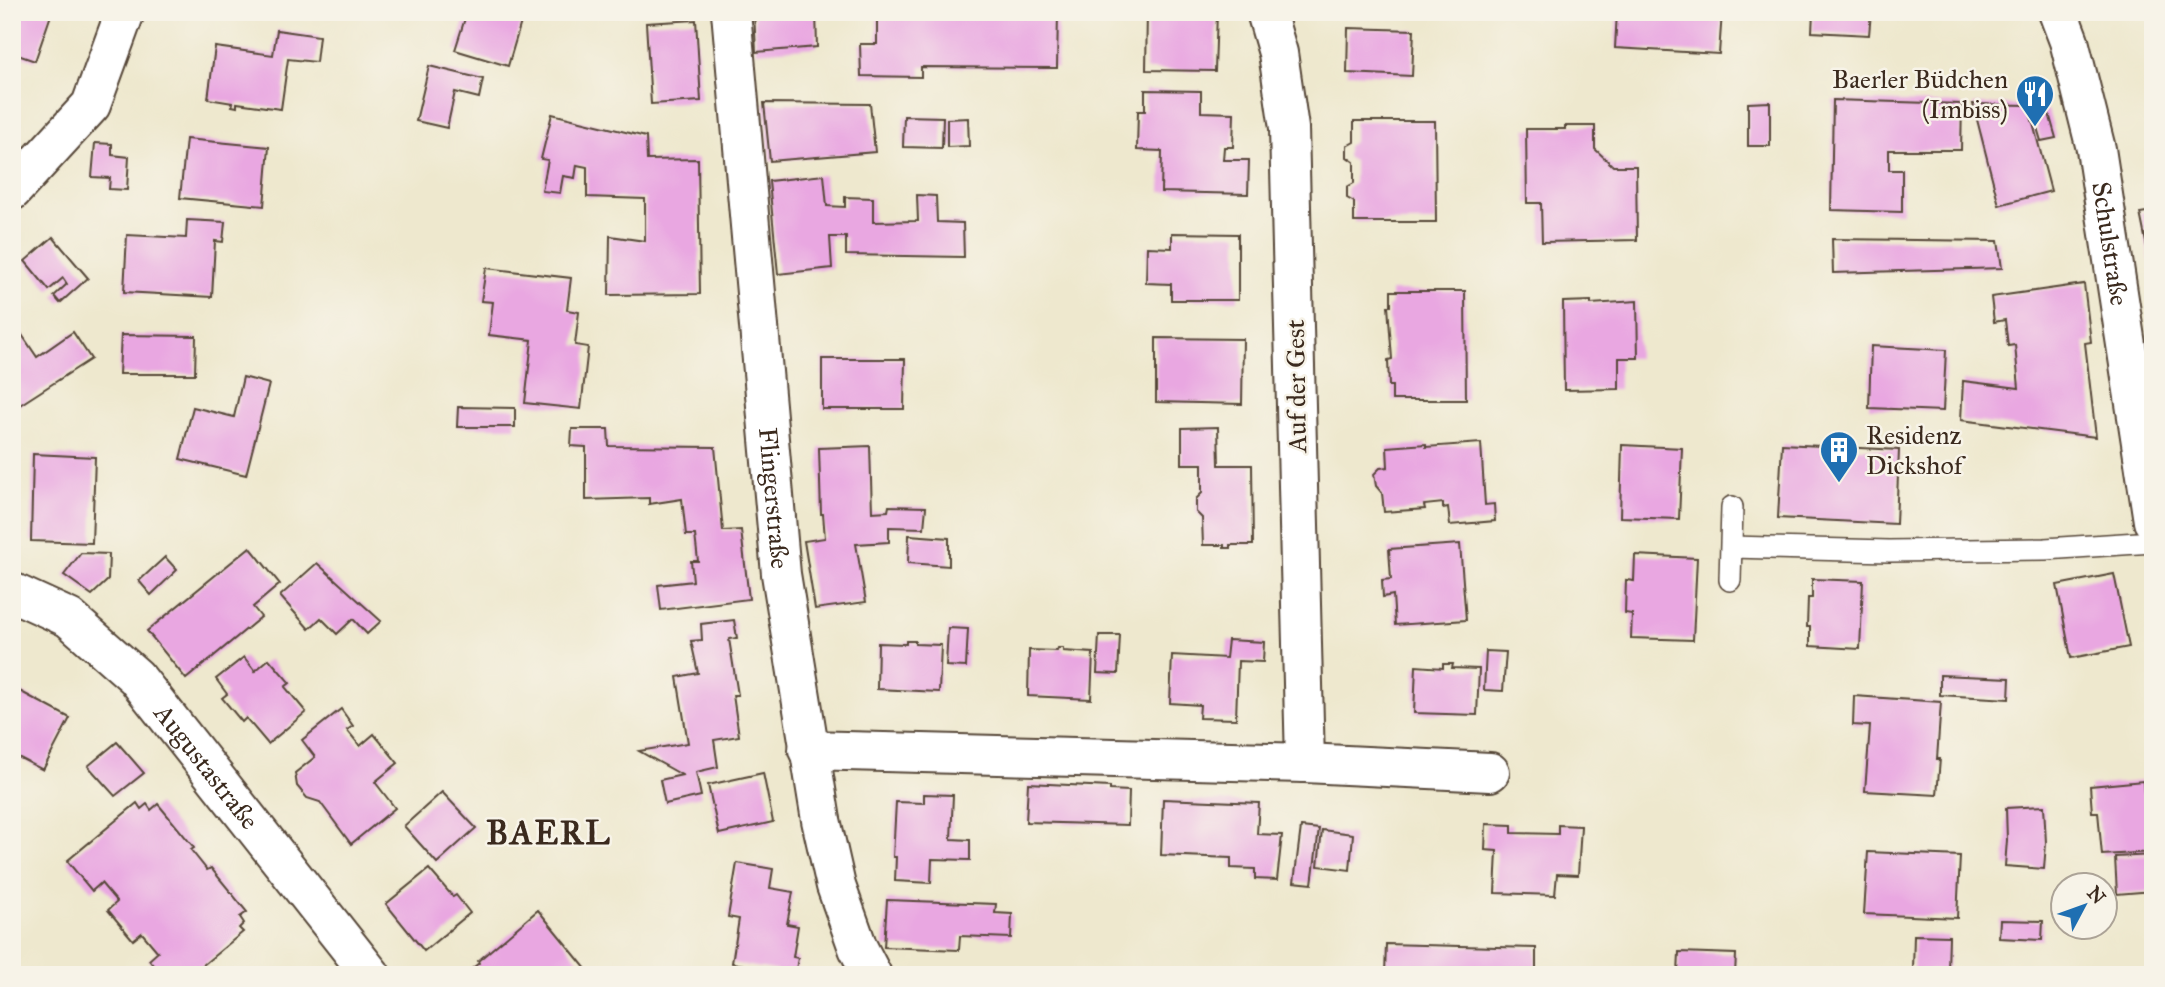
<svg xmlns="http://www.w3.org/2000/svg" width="2165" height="987" font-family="'IM FELL Great Primer',serif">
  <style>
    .building { fill: #e9a7e1 }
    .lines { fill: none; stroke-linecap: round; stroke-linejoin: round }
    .service-casing { stroke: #564638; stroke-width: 24 }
    .minor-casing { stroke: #564638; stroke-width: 42 }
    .tertiary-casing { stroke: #564638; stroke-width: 42 }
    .service { stroke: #fff; stroke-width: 21 }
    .minor { stroke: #fff; stroke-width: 38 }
    .tertiary { stroke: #fff; stroke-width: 38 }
    .labels { text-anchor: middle; stroke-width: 5; stroke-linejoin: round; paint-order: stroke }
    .poi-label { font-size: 26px; fill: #3b2a1e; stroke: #f7f3e8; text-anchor: end }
    .street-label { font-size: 26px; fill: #3b2a1e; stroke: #f7f3e8 }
    .district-label { font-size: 33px; font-weight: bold; letter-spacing: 2px; fill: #3b2a1e; stroke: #f7f3e8 }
  </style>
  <rect width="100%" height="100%" fill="#f7f3e8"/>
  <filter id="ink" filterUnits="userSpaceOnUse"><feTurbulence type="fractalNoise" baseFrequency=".0143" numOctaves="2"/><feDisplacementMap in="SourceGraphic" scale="14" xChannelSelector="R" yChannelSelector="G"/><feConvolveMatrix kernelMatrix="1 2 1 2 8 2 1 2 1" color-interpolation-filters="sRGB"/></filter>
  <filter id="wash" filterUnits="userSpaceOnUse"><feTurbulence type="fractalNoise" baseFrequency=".00686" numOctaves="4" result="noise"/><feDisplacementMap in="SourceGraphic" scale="28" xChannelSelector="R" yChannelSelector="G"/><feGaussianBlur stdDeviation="1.57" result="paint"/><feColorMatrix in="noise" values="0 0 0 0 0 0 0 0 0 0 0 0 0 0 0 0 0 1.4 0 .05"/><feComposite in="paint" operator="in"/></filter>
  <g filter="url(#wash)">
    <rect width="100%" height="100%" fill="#eee8ce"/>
    <g id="blocks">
      <!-- building -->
      <g class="building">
        <polygon points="12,12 52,12 35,61 12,53"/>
        <polygon points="467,12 524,12 508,66 455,50"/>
        <polygon points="754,12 816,12 817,47 756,52"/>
        <polygon points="877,12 1058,12 1057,68 921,67 921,77 861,76 860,44 877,44"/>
        <polygon points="1147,12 1217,12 1215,71 1146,70"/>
        <polygon points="1617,12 1722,12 1719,54 1615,48"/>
        <polygon points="1813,12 1871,12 1869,35 1812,32"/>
        <polygon points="696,20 701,101 651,104 646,23"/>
        <polygon points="1348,28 1414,30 1412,76 1347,73"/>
        <polygon points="277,30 319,36 316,62 288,59 281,109 237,103 237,107 232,106 233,103 208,99 215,47 273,55"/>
        <polygon points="429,66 483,79 479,98 455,92 447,128 416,121"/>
        <polygon points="1145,90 1201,91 1201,112 1234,113 1233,147 1224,147 1223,160 1249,160 1248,194 1161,192 1162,151 1137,150 1138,111 1145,111"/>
        <polygon points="1833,100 1962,104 1961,150 1889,150 1889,170 1902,170 1902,212 1831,210"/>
        <polygon points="1770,102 1770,146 1748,146 1748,103"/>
        <polygon points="764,103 870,104 875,152 770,161"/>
        <polygon points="1973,104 2028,105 2051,191 1999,205"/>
        <polygon points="2048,110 2056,138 2041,141 2033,114"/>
        <polygon points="552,114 646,137 647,160 698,159 700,294 609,295 610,236 645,241 645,199 587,197 587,167 577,165 575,178 563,176 560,193 542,191 548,160 541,159"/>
        <polygon points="904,116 943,117 942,148 903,147"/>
        <polygon points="968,118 969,146 947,147 947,119"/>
        <polygon points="1354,121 1435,121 1436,222 1354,222 1354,202 1347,198 1347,187 1354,183 1354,162 1347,157 1347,146 1354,142"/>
        <polygon points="1565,126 1595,126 1595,149 1613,166 1636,166 1637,240 1542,242 1541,203 1527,203 1526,129 1565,129"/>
        <polygon points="186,139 269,147 264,206 180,198"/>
        <polygon points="95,143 112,144 112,155 129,157 127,190 109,189 110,178 92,177"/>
        <polygon points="824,175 827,206 845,207 845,197 873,198 873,222 918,221 917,195 936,196 937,222 963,223 964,257 846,255 846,237 830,237 832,268 778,274 769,181"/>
        <polygon points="2153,211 2153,261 2150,262 2140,213"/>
        <polygon points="187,220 225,222 223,242 215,241 212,297 124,292 127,235 186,238"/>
        <polygon points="1172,233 1238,234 1238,300 1171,300 1171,284 1146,283 1147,247 1172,248"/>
        <polygon points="53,237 88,278 60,303 54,296 67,284 63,278 49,290 25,261"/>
        <polygon points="1832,239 1998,241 2002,268 1833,273"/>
        <polygon points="486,268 571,278 567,310 579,312 575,345 588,347 581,409 525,403 532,340 489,335 493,302 481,301"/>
        <polygon points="2084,284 2091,342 2085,343 2096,437 1961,420 1963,381 2019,388 2015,345 2008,346 2005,320 1994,322 1991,297"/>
        <polygon points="1391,291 1465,291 1466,400 1392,400 1392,386 1389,386 1388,360 1392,359 1388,306 1391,306"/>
        <polygon points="1591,301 1591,304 1637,301 1638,358 1619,358 1619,389 1564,390 1563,302"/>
        <polygon points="12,320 37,357 73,332 91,359 12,410"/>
        <polygon points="121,335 196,336 195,374 119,374"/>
        <polygon points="1156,338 1243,339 1242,404 1156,402"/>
        <polygon points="1871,346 1946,350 1943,411 1869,408"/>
        <polygon points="822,359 905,359 904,409 822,409"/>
        <polygon points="243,377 269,384 246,475 180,459 193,407 234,417"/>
        <polygon points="458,407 515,408 515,427 457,427"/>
        <polygon points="1218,427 1219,465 1252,465 1253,545 1230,545 1230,548 1224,548 1224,545 1203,545 1202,518 1196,512 1196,499 1202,493 1202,464 1182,464 1182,428"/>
        <polygon points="572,429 608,429 609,446 715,447 723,531 741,530 749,599 661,610 658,585 693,581 691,561 698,561 695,535 686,535 682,499 649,504 649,498 586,500 586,447 571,446"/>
        <polygon points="1481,443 1485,505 1494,504 1495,521 1450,525 1448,507 1443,508 1443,503 1424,505 1425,509 1384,512 1382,493 1376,486 1374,474 1380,468 1388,467 1387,447 1426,444 1426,447"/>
        <polygon points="1782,444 1899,450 1896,524 1778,518"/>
        <polygon points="1622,445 1682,448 1679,519 1620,517"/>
        <polygon points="870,446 872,512 888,511 889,506 926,507 924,528 889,527 889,542 856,544 866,602 815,609 804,541 825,538 823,514 821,514 819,448"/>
        <polygon points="33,454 95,457 92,543 31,541"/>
        <polygon points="909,535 949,538 949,566 908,563"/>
        <polygon points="1460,544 1466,620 1395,625 1393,595 1383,597 1382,580 1391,579 1389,549"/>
        <polygon points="250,547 280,584 253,607 261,617 186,679 147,631"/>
        <polygon points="81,553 109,554 108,580 92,595 64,575"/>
        <polygon points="1635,555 1697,558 1693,640 1631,638 1632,614 1625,613 1626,580 1634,581"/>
        <polygon points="165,557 177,570 151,595 139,581"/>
        <polygon points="317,563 381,621 367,634 353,619 337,634 321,618 309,629 280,596"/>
        <polygon points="2114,574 2129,647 2071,658 2057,585"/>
        <polygon points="1812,579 1863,581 1860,649 1810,646 1810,627 1807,627 1808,598 1812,598"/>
        <polygon points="734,620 737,638 729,639 738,695 733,695 739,736 714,740 718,767 696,772 701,796 665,804 660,780 682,775 639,751 688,743 677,677 698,673 691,641 702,640 701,624"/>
        <polygon points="948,628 968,629 966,667 946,666"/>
        <polygon points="1099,635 1120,635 1118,674 1097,673"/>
        <polygon points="1228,640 1264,642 1263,662 1238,661 1236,719 1199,718 1200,705 1170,703 1172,655 1226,658"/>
        <polygon points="906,641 915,641 915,644 941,645 939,692 877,689 878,643 906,644"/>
        <polygon points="1058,648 1063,648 1063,651 1093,653 1091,699 1028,696 1029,650 1057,651"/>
        <polygon points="1486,651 1506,652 1503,691 1484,690"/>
        <polygon points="244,657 255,671 269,659 290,683 285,687 306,712 268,744 246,718 242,722 222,698 227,694 216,679"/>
        <polygon points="1443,664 1453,664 1452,668 1479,669 1477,715 1414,713 1416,666 1443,668"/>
        <polygon points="1940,675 2010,678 2009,699 1940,695"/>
        <polygon points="12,687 70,718 43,770 12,754"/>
        <polygon points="1854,696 1941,702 1937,759 1940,759 1937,795 1865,791 1870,726 1853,725"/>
        <polygon points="341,709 353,726 347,730 360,746 374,734 398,763 375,782 395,808 351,844 320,802 307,798 297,786 295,773 315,757 302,740"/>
        <polygon points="117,742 144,773 115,796 88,766"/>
        <polygon points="763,773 773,822 719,834 708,785"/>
        <polygon points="2143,781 2145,807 2153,806 2153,852 2102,855 2098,812 2092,812 2090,786"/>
        <polygon points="1028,783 1110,787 1110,790 1129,791 1128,825 1026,822"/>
        <polygon points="442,792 476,828 437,863 404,826"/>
        <polygon points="924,794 953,795 951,839 970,840 970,860 932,859 931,883 895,881 896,857 893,857 896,802 924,803"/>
        <polygon points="1163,799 1259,803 1257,834 1282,835 1277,880 1255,879 1255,869 1231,868 1231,858 1161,855"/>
        <polygon points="137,803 141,809 147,804 151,810 158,804 192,845 194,848 191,850 207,870 211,868 247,912 240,917 244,923 239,928 243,932 191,975 161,975 149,960 158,952 142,933 133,940 108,910 117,902 101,883 92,891 67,861"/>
        <polygon points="2044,806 2046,843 2044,869 2005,866 2007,840 2006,808"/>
        <polygon points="1486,824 1512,825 1512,833 1558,834 1558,825 1581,826 1578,875 1557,874 1555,895 1495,893 1497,851 1485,850"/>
        <polygon points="1301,827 1319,829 1312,884 1294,882"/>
        <polygon points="1322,830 1353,834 1350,870 1318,866"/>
        <polygon points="1868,852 1960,856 1957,918 1864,914"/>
        <polygon points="2153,855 2153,891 2117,894 2115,857"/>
        <polygon points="737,863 773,869 770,888 793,892 787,924 798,926 793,957 798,958 795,975 778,975 779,971 732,963 739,919 728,917"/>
        <polygon points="429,869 453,897 456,895 470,913 424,951 386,904"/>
        <polygon points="887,900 996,904 995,913 1012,914 1011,938 960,936 959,950 884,947"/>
        <polygon points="538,910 591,975 464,975 479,963 478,961"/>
        <polygon points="2000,920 2043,921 2042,940 1999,938"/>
        <polygon points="1914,935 1949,936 1948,971 1913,970"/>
        <polygon points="1386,944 1536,948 1536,975 1385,975"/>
        <polygon points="1679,952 1736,954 1735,975 1678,975"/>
      </g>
    </g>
  </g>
  <g filter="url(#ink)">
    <use href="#blocks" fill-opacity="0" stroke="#564638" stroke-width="2"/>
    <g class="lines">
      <defs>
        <g id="service">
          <polyline points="1732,547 1889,551 2045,549 2153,542"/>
          <polyline points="1730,580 1732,507"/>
        </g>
        <g id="minor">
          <path id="s1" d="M731,12L781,574L821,820L836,886L858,948L872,975"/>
          <polyline points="12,191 91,105 125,12"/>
          <path id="s2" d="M12,592L69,618L136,677L371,975"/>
          <polyline points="808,750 1305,763 1289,128 1278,53 1266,12"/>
          <polyline points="1305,763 1490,772"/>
        </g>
        <g id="tertiary">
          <path id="s3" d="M2058,12L2069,41L2096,149L2153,521"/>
        </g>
      </defs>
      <!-- service casing -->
      <use href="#service" class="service-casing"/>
      <!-- minor casing -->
      <use href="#minor" class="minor-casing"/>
      <!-- tertiary casing -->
      <use href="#tertiary" class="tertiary-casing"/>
      <!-- service -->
      <use href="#service" class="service"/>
      <!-- minor -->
      <use href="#minor" class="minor"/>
      <!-- tertiary -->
      <use href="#tertiary" class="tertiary"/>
    </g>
  </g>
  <!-- icons -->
  <defs>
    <symbol id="restaurant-pin" viewBox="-11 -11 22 30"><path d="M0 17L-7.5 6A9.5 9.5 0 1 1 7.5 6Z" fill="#1f6fb2" stroke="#f7f3e8"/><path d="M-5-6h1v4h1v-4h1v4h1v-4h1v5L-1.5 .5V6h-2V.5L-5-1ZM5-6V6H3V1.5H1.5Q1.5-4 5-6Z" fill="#fff"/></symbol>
    <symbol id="building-pin" viewBox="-11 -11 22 30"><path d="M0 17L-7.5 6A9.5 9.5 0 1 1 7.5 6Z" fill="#1f6fb2" stroke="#f7f3e8"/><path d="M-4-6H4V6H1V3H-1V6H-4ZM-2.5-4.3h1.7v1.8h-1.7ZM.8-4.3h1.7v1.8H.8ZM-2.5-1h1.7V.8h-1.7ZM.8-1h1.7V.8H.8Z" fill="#fff"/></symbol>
  </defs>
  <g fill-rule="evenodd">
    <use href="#restaurant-pin" x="2013" y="72" width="44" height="60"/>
    <use href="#building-pin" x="1817" y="428" width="44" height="60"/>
  </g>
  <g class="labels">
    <!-- poi labels -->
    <g class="poi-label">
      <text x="2008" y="88">Baerler Büdchen<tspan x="2008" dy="30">(Imbiss)</tspan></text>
      <text x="1866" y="444" text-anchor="start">Residenz<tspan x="1866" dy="30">Dickshof</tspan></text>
    </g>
    <!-- street labels -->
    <g class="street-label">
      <text dy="9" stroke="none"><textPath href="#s3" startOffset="238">Schulstraße</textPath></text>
      <text transform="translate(1296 386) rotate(-91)" y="9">Auf der Gest</text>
      <text dy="9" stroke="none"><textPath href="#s1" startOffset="488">Flingerstraße</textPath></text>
      <text dy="9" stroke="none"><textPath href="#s2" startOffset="266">Augustastraße</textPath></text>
    </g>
    <!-- district labels -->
    <g class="district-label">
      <text x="549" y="844">BAERL</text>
    </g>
  </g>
  <!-- margin -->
  <rect width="2165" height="987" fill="none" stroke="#f7f3e8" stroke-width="42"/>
  <!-- north arrow -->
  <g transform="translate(2084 906) rotate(49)"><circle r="33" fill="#f7f3e8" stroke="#aca397" stroke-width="2"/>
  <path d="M0-5L12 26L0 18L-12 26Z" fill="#1f6fb2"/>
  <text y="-10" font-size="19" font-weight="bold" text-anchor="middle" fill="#3b2a1e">N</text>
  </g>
</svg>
